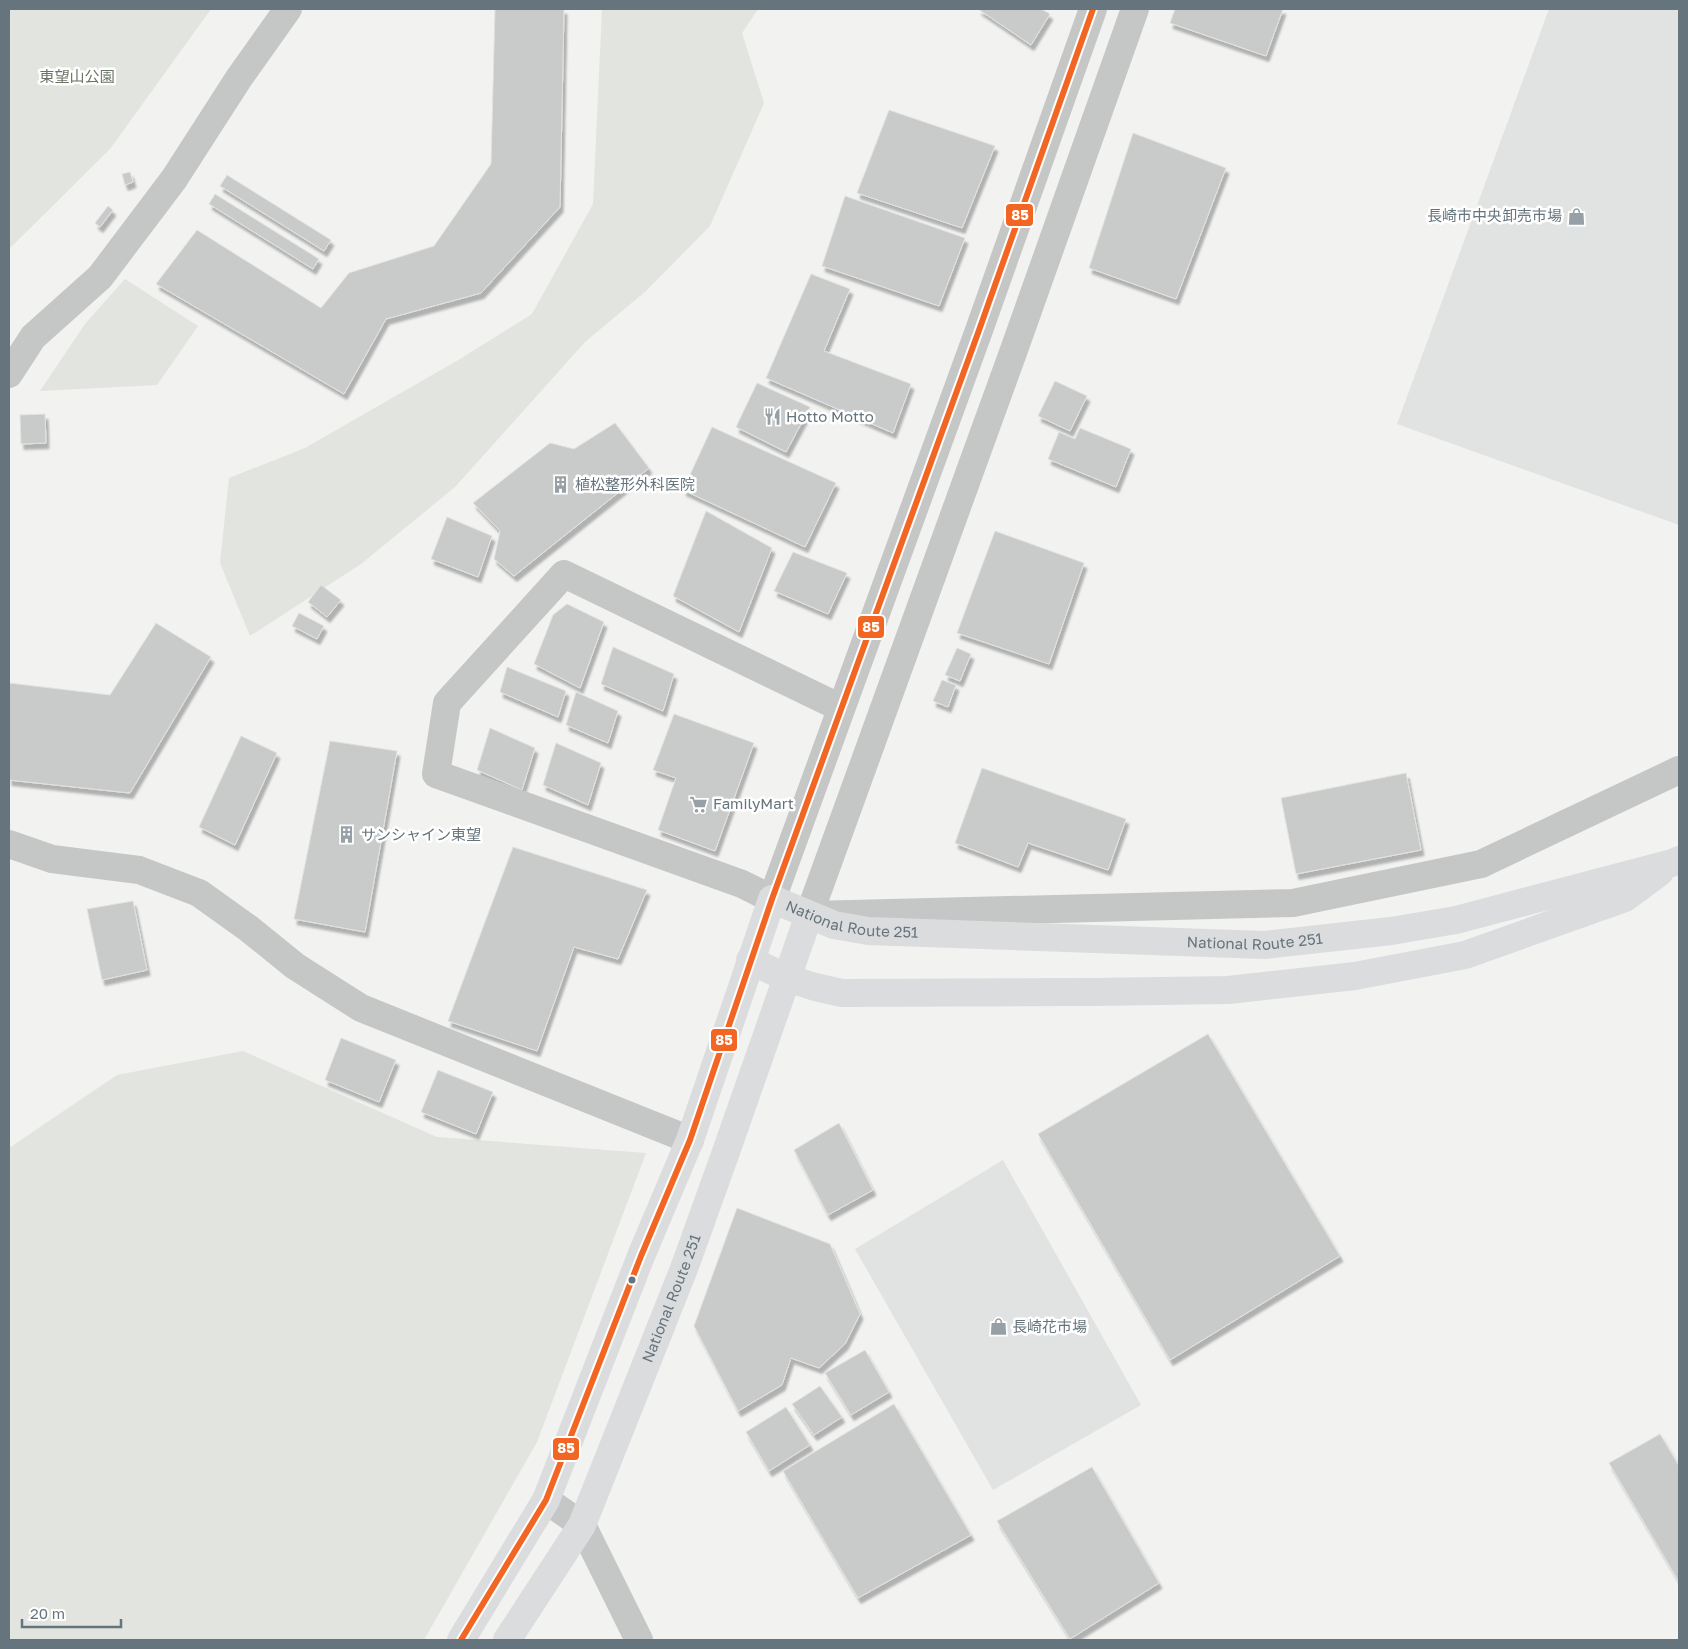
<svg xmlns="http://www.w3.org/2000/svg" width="1688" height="1649" font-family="'Golos Text','Noto Sans JP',sans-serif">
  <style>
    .built { fill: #e1e2e2 }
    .green { fill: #e1e4df }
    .building { fill: #c9caca; stroke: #e2e2e1; filter: url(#shadow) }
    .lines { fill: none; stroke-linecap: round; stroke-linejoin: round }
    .minor { stroke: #c5c6c6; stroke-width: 28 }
    .tertiary { stroke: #c5c6c6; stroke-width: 28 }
    .trunk { stroke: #dbdcdd; stroke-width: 28 }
    .bus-1-casing { stroke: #fff; stroke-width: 10 }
    .bus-1 { stroke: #f26522; stroke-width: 6 }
    .bus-dot { fill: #66747d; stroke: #fff; stroke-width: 2 }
    .labels { text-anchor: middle; stroke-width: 5; stroke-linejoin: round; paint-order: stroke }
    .park-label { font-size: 15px; fill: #687564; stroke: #fff }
    .poi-label { font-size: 15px; fill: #66747d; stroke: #fff; text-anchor: start }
    .street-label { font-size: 15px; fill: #66747d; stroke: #fff }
    .line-badge { stroke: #fff; stroke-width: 2 }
    .badge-label { font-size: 14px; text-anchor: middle; font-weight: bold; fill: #fff }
  </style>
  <defs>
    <filter id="shadow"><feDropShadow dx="3" dy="5.5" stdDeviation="1" flood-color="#0004"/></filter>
  </defs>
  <rect width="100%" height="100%" fill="#f2f2f1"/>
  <!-- built -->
  <g class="built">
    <polygon points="1549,9 1679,9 1679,525 1397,424"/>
    <polygon points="1003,1160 1141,1405 993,1490 855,1249"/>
  </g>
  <!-- green -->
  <g class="green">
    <polygon points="9,9 211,9 110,149 9,249"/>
    <polygon points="602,9 758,9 742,33 764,103 710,226 646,291 585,342 455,487 361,564 250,636 220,563 229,478 305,448 460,359 532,314 593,204"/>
    <polygon points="125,279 198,326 157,385 40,391 85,324"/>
    <polygon points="243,1051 437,1137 646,1153 537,1442 424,1640 9,1640 9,1148 117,1075"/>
  </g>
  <!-- building -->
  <g class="building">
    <polygon points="495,9 564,9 560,207 481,293 386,319 344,394 156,284 197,230 321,308 349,273 434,246 491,164"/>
    <polygon points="978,9 1041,9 1050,14 1031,45"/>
    <polygon points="1175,9 1283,9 1266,56 1170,23"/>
    <polygon points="889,110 995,146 962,228 857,193"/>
    <polygon points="1133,133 1226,168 1176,299 1089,268"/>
    <polygon points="130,172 133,182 125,185 122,174"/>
    <polygon points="227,175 331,240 324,251 220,186"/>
    <polygon points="215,194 319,259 313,269 209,204"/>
    <polygon points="845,196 965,238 939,306 822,266"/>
    <polygon points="108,206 113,210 100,227 95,223"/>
    <polygon points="811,274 850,289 824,351 911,384 893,433 766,378"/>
    <polygon points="1055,381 1087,396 1070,431 1038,416"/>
    <polygon points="757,383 810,407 786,452 736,427"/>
    <polygon points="45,414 46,443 21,444 20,415"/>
    <polygon points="615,423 649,468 514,576 494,559 500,531 473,503 550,443 574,449"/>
    <polygon points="712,427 836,483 805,547 683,490"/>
    <polygon points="1080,428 1131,449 1116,487 1048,459 1059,432 1075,439"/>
    <polygon points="706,511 772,548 739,632 673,596"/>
    <polygon points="447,517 492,536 478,577 431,559"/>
    <polygon points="995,531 1084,563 1049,664 957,633"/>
    <polygon points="793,552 847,573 828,614 774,591"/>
    <polygon points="321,585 341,600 327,617 308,602"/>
    <polygon points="567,604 604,622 580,688 534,664 553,615"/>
    <polygon points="299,613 324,626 317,639 292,626"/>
    <polygon points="156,623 211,657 130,793 9,780 9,683 110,695"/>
    <polygon points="613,647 674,674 663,711 601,684"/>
    <polygon points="957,648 971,654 960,681 945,675"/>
    <polygon points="507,667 566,691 558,717 500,692"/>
    <polygon points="942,680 956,685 948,707 933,701"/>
    <polygon points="576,692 618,711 608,743 566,725"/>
    <polygon points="674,714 754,743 715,851 658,830 676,778 653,770"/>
    <polygon points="490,728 535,748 522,790 477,770"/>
    <polygon points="241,736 277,753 235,845 199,827"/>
    <polygon points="330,741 397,751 365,932 294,919"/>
    <polygon points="556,743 601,763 588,805 543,785"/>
    <polygon points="982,768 1126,819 1108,870 1028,843 1018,867 955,843"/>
    <polygon points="1406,773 1421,850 1296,874 1281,798"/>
    <polygon points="513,847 647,890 618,959 574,947 537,1051 448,1021"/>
    <polygon points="133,901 147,970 102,980 87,909"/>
    <polygon points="1208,1034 1340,1256 1170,1360 1038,1134"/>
    <polygon points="341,1038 396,1060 379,1102 325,1080"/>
    <polygon points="438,1070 493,1092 476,1134 421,1112"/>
    <polygon points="839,1123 873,1190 828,1215 794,1150"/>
    <polygon points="737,1208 830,1244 860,1314 845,1344 819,1368 791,1358 782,1385 738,1411 694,1326"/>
    <polygon points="865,1350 889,1392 851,1415 825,1373"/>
    <polygon points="820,1386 842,1417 814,1435 792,1404"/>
    <polygon points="894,1404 971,1535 858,1598 783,1471"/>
    <polygon points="786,1407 810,1445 769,1471 746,1432"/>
    <polygon points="1660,1434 1679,1466 1679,1582 1609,1463"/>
    <polygon points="1092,1467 1159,1583 1070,1639 997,1521"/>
  </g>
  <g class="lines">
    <!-- minor -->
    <g class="minor">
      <polyline points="772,899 742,884 436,774 447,703 564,574 841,708"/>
      <polyline points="811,915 1293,903 1481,864 1679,770"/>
    </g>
    <!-- tertiary -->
    <g class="tertiary">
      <polyline points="9,374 33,337 100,277 174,179 239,78 288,9"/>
      <polyline points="9,844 52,859 139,870 199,893 248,928 295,966 361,1008 690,1140"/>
      <polyline points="772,899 978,333 1093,9"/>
      <polyline points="809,915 1015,347 1135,9"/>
      <polyline points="546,1500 582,1525 639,1640"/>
    </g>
    <!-- trunk -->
    <g class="trunk">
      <polyline points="750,960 787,978 815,987 842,993 1092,992 1228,990 1355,976 1465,955 1625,898 1660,872"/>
      <path id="s1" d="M461,1640L546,1500L641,1256L690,1140L772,899L834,925L868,931L1264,945L1391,931L1456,920L1672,863L1679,860"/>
      <path id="s2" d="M507,1640L582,1525L685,1266L727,1149L809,915"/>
    </g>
    <defs>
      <polyline id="bus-1" points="461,1640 546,1500 641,1256 690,1140 772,899 978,333 1093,9"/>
    </defs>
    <!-- bus-1 casing -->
    <use href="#bus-1" class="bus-1-casing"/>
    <!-- bus-1 -->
    <use href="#bus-1" class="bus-1"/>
  </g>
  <!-- icons -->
  <defs>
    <symbol id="shop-bare" viewBox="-9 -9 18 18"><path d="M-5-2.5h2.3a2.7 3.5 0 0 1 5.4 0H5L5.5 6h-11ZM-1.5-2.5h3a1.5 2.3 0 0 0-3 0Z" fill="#97a0a6" stroke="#fff" stroke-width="2.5" paint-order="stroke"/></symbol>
    <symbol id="restaurant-bare" viewBox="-9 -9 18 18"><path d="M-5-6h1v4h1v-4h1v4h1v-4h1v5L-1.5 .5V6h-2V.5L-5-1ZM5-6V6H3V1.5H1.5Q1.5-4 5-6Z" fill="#97a0a6" stroke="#fff" stroke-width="2.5" paint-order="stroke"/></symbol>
    <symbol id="building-bare" viewBox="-9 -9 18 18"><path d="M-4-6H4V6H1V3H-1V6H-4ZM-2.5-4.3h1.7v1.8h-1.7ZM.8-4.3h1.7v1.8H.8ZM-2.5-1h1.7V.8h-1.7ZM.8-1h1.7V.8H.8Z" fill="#97a0a6" stroke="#fff" stroke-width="2.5" paint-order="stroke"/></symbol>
    <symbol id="supermarket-bare" viewBox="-9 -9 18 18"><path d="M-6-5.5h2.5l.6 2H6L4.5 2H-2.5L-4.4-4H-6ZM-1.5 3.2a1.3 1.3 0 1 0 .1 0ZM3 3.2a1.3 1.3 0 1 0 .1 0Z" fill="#97a0a6" stroke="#fff" stroke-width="2.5" paint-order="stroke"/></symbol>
  </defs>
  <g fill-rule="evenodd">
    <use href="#shop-bare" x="1564" y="204" width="25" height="25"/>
    <use href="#restaurant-bare" x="760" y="404" width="25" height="25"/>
    <use href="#building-bare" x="548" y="472" width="25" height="25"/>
    <use href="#supermarket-bare" x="686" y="792" width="25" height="25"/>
    <use href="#building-bare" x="334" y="822" width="25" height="25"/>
    <use href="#shop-bare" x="986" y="1314" width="25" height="25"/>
  </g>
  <!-- markers -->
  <circle class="bus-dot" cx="632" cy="1280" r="4.5"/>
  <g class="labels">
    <!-- park labels -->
    <g class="park-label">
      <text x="77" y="82">東望山公園</text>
    </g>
    <!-- poi labels -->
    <g class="poi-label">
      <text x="1562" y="221" text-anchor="end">長崎市中央卸売市場</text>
      <text x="786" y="422">Hotto Motto</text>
      <text x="575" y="490">植松整形外科医院</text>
      <text x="713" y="809">FamilyMart</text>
      <text x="361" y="840">サンシャイン東望</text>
      <text x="1012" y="1332">長崎花市場</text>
    </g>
    <!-- street labels -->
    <g class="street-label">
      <text dy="5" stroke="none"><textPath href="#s1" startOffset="890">National Route 251</textPath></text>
      <text dy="5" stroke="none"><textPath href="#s1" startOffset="1295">National Route 251</textPath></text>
      <text dy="5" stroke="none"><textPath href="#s2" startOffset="381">National Route 251</textPath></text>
    </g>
  </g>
  <g class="line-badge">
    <rect x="1005" y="203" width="29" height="24" rx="5" fill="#f26522"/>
    <rect x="857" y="615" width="28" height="24" rx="5" fill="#f26522"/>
    <rect x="710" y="1028" width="28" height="24" rx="5" fill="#f26522"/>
    <rect x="552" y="1437" width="28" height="24" rx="5" fill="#f26522"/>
  </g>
  <g class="badge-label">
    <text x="1020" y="220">85</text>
    <text x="871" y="632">85</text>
    <text x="724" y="1045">85</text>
    <text x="566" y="1453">85</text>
  </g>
  <!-- border -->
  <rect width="1688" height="1649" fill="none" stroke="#66747d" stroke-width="20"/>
  <!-- scale -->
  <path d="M22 1619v8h99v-8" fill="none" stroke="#66747d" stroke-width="2.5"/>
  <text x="30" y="1619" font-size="15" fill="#66747d" stroke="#ffffff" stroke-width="4" paint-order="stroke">20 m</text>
</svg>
